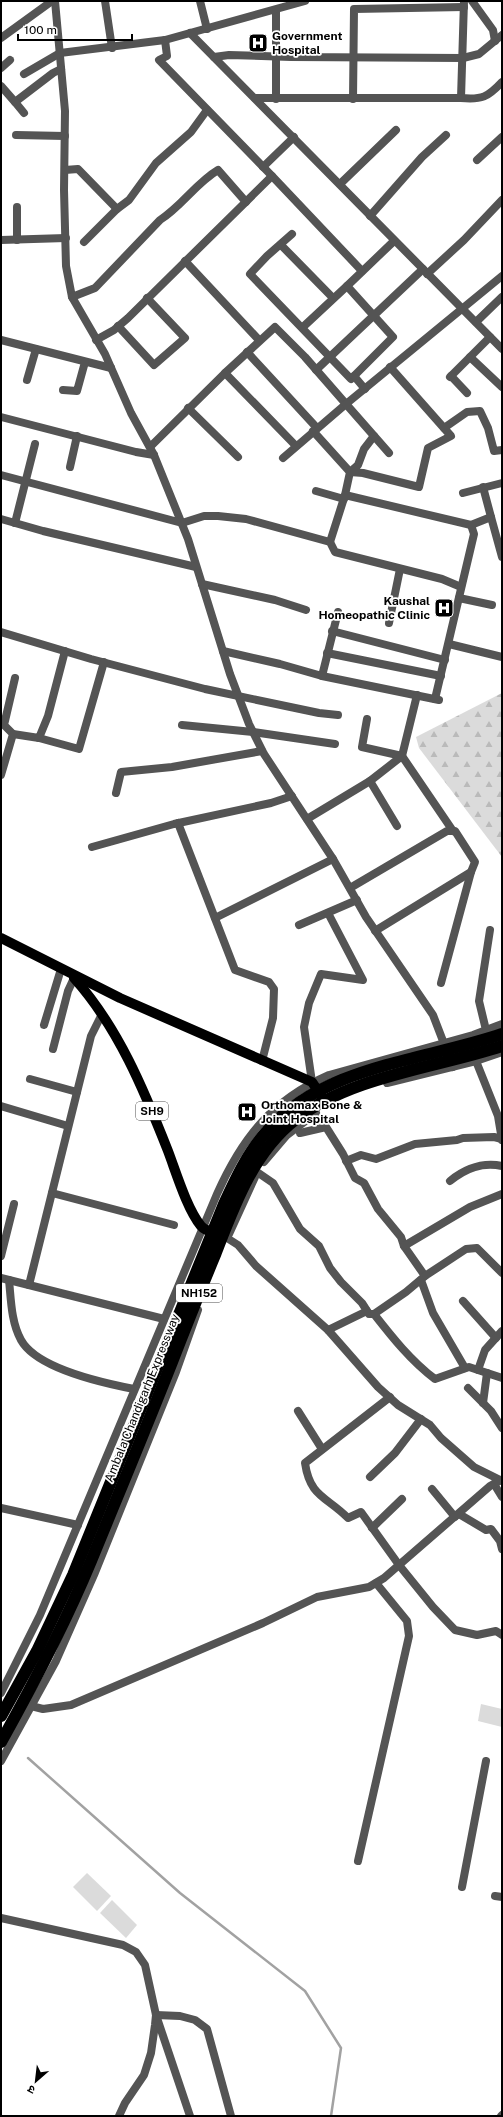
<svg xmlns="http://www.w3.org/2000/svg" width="503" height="2117" font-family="'Public Sans','Noto Sans Devanagari',sans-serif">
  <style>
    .forest { fill: url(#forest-firs) }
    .park { fill: #dbdbdb }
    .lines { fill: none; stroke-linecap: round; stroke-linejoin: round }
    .stream { stroke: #a2a2a2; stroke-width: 2.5 }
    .minor { stroke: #545454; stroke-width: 8 }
    .major { stroke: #000; stroke-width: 10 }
    .highway { stroke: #000; stroke-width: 12 }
    .labels { text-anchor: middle; stroke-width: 3.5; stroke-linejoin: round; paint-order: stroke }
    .shield { fill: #fff; stroke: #4c4c4c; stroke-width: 1 }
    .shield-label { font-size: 11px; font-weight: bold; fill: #000 }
    .poi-label { font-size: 12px; font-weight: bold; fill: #000; stroke: #fff; text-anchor: start }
    .street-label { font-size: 12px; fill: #000; stroke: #fff }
  </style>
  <defs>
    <pattern id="forest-firs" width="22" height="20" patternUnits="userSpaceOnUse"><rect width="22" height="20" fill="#dbdbdb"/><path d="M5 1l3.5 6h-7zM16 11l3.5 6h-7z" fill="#bababa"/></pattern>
  </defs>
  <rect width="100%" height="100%" fill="#fff"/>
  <!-- forest -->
  <polygon class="forest" points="502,693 502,857 419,748 416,737"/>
  <!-- park -->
  <g class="park">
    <polygon points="481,1704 502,1709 502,1727 478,1721"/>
    <polygon points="87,1873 111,1896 97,1911 73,1887"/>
    <polygon points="112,1900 137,1925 126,1938 100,1913"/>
  </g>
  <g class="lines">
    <!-- stream -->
    <polyline class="stream" points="28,1758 180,1893 305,1991 341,2048 331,2116"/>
    <!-- minor -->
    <g class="minor">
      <polyline points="55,1 65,111 64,190 66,266 72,297 105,354 131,413 154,455 188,539 230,674 249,724 264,754 333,859 366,917 433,1015 453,1067"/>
      <polyline points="105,1 112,48"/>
      <polyline points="200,1 207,29"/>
      <path d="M464,1L461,98C482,100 488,97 502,82"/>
      <polyline points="472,1 493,30 495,41"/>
      <polyline points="276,10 276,99"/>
      <polyline points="190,33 502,349"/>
      <polyline points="1,38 52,1"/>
      <polyline points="165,40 167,56 159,60 272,176"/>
      <polyline points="214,57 229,55 291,57 463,58 479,54 502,35"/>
      <polyline points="1,68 10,60"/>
      <polyline points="24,74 60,53 165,40 305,1"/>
      <polyline points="1,86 15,102 53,73 61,69"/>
      <polyline points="255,98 461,98"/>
      <polyline points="353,99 354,9 464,7"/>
      <polyline points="15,102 24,113"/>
      <polyline points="16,135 65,136"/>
      <polyline points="477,160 502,137"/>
      <polyline points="263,167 294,137"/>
      <polyline points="65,170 78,169 117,209 129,200 156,163 191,132 207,110"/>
      <polyline points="340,184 396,130"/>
      <polyline points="17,207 17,240"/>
      <polyline points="370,216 422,157 446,135"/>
      <polyline points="292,234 267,256 250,274 351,379 393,337 347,286 394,241"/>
      <polyline points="1,240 66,238"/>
      <polyline points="84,242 117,209"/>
      <polyline points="281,245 333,298"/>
      <polyline points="185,261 259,340"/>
      <polyline points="427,274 464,240 502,200"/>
      <path d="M72,297L95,288L160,220C182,206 196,183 218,170L246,202"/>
      <polyline points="476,322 502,297"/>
      <polyline points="118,326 154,365 185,338 147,298"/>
      <polyline points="303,327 347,286"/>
      <polyline points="1,340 111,368"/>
      <polyline points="96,340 114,330 128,318 272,176 362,271"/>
      <polyline points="247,352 317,428"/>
      <polyline points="470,357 502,387"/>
      <polyline points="316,370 423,269"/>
      <polyline points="225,373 275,327 305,357 346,404 283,458"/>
      <polyline points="354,376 365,389"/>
      <polyline points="451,376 467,393"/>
      <polyline points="450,377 490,337"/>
      <polyline points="27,380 36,349"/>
      <polyline points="63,390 77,391 85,362"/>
      <polyline points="188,408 238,457"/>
      <polyline points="1,417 136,452 154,455"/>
      <polyline points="444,428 467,412 480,411 488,428 494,451 502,450"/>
      <polyline points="313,431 350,472 345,495"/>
      <polyline points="374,436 364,449 358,465 350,472 363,473 419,487 428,448 451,436 390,367"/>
      <polyline points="150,447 225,373 296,446"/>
      <polyline points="389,453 346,404 502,276"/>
      <polyline points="70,467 77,436"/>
      <polyline points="1,475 182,523 204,516 218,516 246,519 330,542 335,552 442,579 461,587"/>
      <polyline points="483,487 491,517"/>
      <polyline points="316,491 344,499"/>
      <polyline points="463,493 502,483"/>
      <polyline points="1,519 43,531 196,567"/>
      <polyline points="15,523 35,444"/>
      <polyline points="330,542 345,495 471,525"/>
      <polyline points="202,584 275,600 306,610"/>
      <polyline points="459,598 492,605"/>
      <polyline points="389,623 400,569"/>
      <polyline points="332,631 445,660"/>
      <polyline points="1,632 91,659 205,689 319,713 338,715"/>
      <polyline points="449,644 502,657"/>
      <polyline points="223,651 280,664 322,676 439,700"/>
      <polyline points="327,653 441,676"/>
      <polyline points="322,676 338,612"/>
      <polyline points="435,699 474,534 471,525 491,517 502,557"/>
      <polyline points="367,719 362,747 402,756 453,831"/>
      <polyline points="182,725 253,732 335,744"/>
      <polyline points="13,734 39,738 48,716 65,651"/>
      <polyline points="39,738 79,749 104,662"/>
      <polyline points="1,775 13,734 4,725 15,678"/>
      <polyline points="370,781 397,826"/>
      <polyline points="116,793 121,772 172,767 262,751"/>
      <polyline points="307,819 370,781 402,756 417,695"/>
      <polyline points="178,823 235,970 269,982 274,989 273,1018 262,1061"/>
      <polyline points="92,847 174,824 271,803 292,796"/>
      <polyline points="350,888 447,831 455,831 475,862 471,872 375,931"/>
      <polyline points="215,918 333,859"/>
      <polyline points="299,925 357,900"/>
      <polyline points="441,983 471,872"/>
      <polyline points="44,1025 61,969"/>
      <polyline points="486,1030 479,1001 490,930"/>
      <polyline points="53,1049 68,991 74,978"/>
      <polyline points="476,1061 498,1116 502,1140"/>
      <polyline points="30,1079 77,1092"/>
      <polyline points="312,1082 304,1027 309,1003 321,974 363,980 328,913"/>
      <polyline points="387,1083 476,1061 502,1052"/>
      <polyline points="1,1106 68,1126"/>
      <polyline points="300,1133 326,1127 343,1154 355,1178 364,1183 378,1209 401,1237 404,1246 425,1276 406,1292 374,1314"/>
      <polyline points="346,1161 361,1155 376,1159 415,1144 457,1140 463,1138 494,1137 502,1139"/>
      <polyline points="264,1162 287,1135 316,1113"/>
      <path d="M257,1172L273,1183L300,1229L319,1246L330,1268L341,1282L362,1303L369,1314H374C392,1337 411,1361 435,1379L469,1367L502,1378"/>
      <path d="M450,1181C466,1168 482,1162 502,1166"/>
      <polyline points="52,1193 174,1225"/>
      <polyline points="229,1234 255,1177"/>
      <polyline points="227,1238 238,1245 256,1266 328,1330 378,1387 398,1405 430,1425 441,1438 474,1467 502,1481"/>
      <polyline points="404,1246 470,1207 502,1194"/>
      <polyline points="1,1256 14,1204"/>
      <polyline points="425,1276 466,1249 477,1248 502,1273"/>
      <polyline points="1,1278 164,1319"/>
      <path d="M9,1280C11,1299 11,1322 21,1340C37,1369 103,1383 134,1389"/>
      <polyline points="421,1280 433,1313 465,1368"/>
      <polyline points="29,1285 91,1036 102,1014"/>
      <polyline points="463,1301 496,1338"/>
      <polyline points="328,1330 367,1311"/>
      <polyline points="478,1370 485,1350 502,1331"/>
      <polyline points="468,1388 491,1411 502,1428"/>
      <path d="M390,1397L305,1463C310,1497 326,1496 348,1518L361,1512L399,1565L433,1607L455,1630L477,1635L496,1631L502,1635"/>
      <polyline points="483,1403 487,1373"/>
      <polyline points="298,1411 322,1449"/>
      <polyline points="370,1477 395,1453 421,1419"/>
      <polyline points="494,1484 502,1497"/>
      <polyline points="432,1489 455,1517"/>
      <polyline points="1,1508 78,1525"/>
      <polyline points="459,1514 486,1530 491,1529 500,1541 502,1549"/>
      <polyline points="372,1528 402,1499"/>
      <path d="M1,1693L40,1615L217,1194C242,1138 272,1100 329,1075L473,1035L502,1024"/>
      <polyline points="27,1705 43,1709 71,1705 263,1623 317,1597 369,1587 384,1578 490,1486 501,1480"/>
      <polyline points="1,1761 56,1661 94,1575 176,1372 198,1310"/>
      <polyline points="358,1861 409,1636 407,1621 376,1583"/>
      <polyline points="462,1887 486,1761"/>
      <polyline points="495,1896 502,1897"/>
      <polyline points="1,1918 123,1945 136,1952 145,1965 156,2015 155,2025 151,2053 144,2075 125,2103 119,2116"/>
      <polyline points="190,2116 156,2015 180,2016 195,2020 207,2029 231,2116"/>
      <polyline points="501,2116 502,2115"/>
    </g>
    <!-- major -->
    <g class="major">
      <polyline points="1,938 120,998 312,1082 322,1097"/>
      <path d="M74,978C118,1027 144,1090 168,1151C176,1172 187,1209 201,1226C205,1231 214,1233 220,1235"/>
    </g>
    <!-- highway -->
    <g class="highway">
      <path d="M1,1716L37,1651L73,1575L224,1204C236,1178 248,1152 267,1131C324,1065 424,1061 502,1034"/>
      <path d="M1,1742C34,1683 65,1624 91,1561C118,1495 146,1428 172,1362C186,1326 200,1291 215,1255C234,1206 253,1152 296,1119C352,1076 435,1068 502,1046"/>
    </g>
  </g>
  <!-- icons -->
  <defs>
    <symbol id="hospital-square" viewBox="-11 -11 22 22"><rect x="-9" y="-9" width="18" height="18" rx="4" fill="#000" stroke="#fff"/><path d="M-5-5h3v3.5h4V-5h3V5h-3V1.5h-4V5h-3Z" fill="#fff"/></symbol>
  </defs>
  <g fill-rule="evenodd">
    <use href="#hospital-square" x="247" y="32" width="22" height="22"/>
    <use href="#hospital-square" x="433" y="597" width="22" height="22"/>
    <use href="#hospital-square" x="236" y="1101" width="22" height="22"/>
  </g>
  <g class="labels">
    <!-- shield labels -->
    <g class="shield">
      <rect x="136" y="1102" width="32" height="18" rx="3"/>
      <rect x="176" y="1284" width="46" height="18" rx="3"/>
    </g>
    <g class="shield-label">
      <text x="152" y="1115">SH9</text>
      <text x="199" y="1297">NH152</text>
    </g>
    <!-- poi labels -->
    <g class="poi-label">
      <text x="272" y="40">Government<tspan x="272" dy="14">Hospital</tspan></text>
      <text x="430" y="605" text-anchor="end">Kaushal<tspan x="430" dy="14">Homeopathic Clinic</tspan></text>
      <text x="261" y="1109">Orthomax Bone &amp;<tspan x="261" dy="14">Joint Hospital</tspan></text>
    </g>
    <!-- street labels -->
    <g class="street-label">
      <text transform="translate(142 1398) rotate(-68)" y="4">Ambala Chandigarh Expressway</text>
    </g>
  </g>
  <!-- border -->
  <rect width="503" height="2117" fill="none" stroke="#000000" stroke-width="4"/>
  <!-- north arrow -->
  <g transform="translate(36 2081) rotate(208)" stroke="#ffffff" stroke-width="3" paint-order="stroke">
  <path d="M0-3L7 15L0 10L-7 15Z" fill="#000000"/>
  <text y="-6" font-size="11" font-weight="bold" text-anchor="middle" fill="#000000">उ</text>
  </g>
  <!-- scale -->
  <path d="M18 34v6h114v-6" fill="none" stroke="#000000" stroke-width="2"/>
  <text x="24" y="34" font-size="12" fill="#000000" stroke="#ffffff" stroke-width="3" paint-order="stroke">100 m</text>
</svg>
